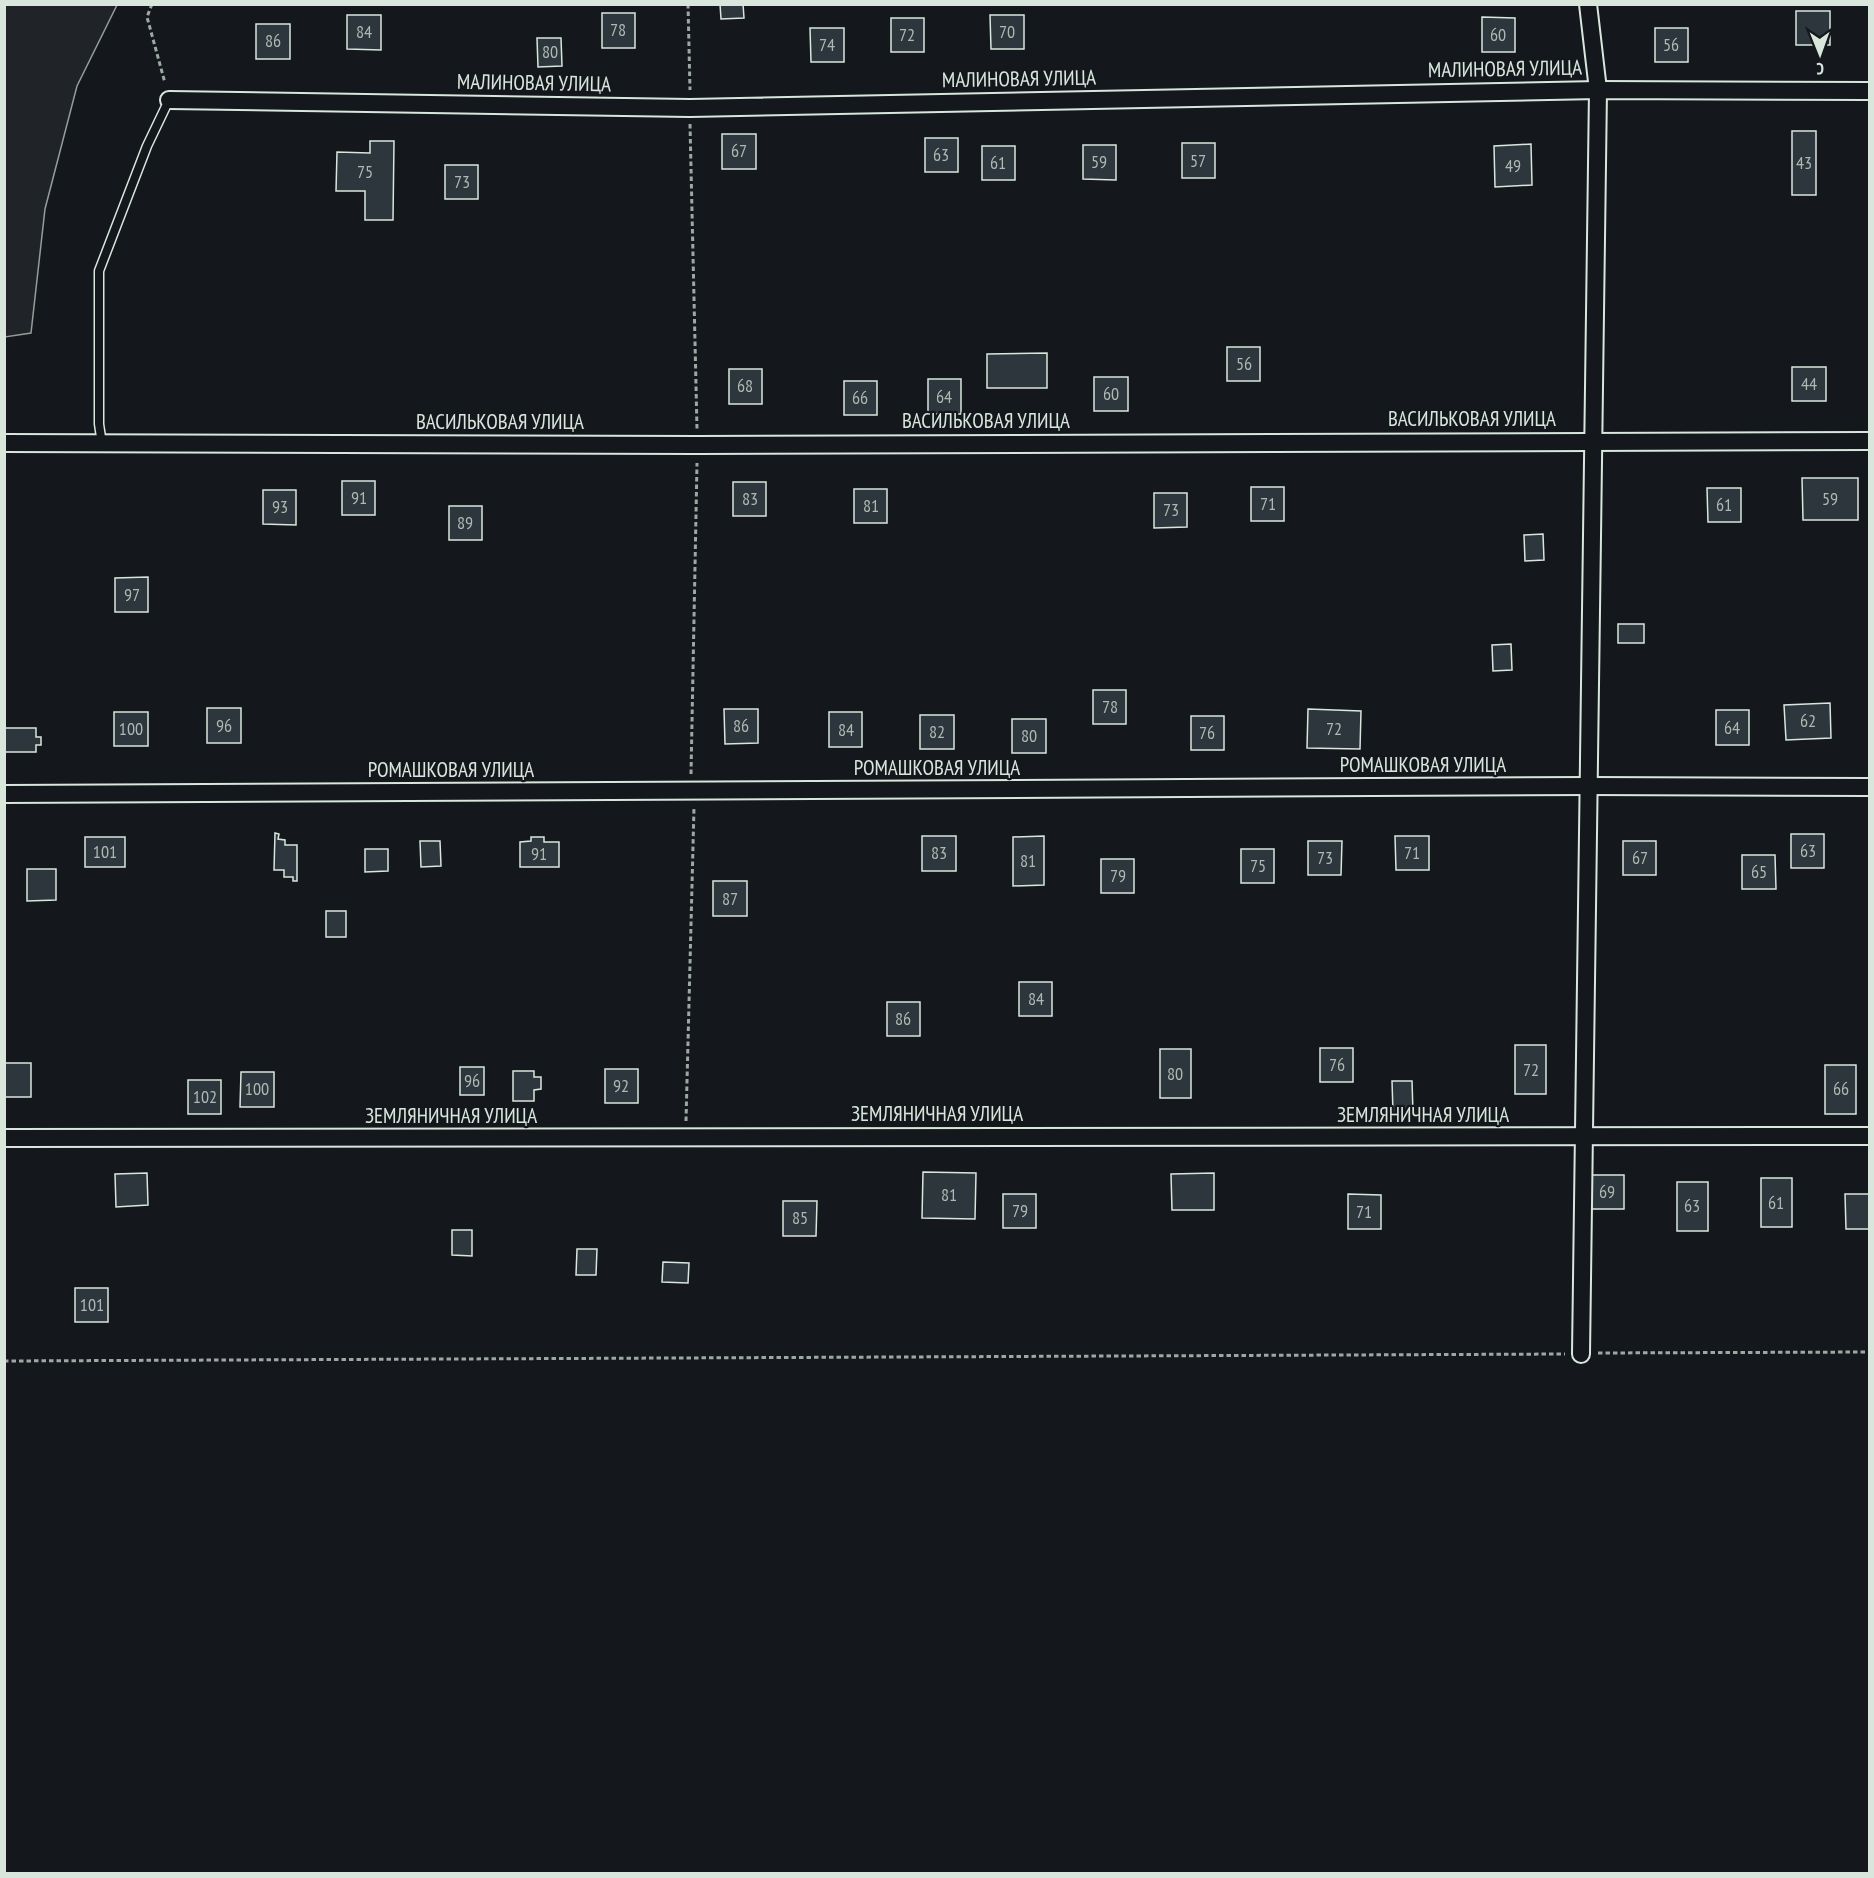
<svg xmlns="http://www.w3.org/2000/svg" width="1874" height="1878" font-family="'PT Sans Narrow',sans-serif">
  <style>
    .green { fill: #202428; stroke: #939e99; stroke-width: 1.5 }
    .building { fill: #2c363c; stroke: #d8e6dc; stroke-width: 1.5 }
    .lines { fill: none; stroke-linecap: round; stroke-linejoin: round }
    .lane-casing { stroke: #d8e6dc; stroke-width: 11 }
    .street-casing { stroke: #d8e6dc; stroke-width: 20 }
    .path { stroke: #9da8a2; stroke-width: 3; stroke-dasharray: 4.5 3; stroke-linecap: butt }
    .lane { stroke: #14181c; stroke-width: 8 }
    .street { stroke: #14181c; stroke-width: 16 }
    .labels { text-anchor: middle; stroke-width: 4.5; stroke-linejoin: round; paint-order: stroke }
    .number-label { font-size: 18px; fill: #adbab4 }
    .street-label { font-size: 21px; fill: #d8e6dc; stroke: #14181c }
  </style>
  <rect width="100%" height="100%" fill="#14181c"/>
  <!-- green -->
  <polygon class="green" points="5,4 117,5 77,86 45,209 31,333 5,337"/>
  <!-- building -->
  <g class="building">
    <polygon points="720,4 743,4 744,18 721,19"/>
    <rect x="1796" y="11" width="34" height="34"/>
    <rect x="602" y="13" width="33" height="35"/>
    <polygon points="347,15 381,15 381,50 347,49"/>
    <polygon points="990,15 1024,15 1024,49 991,49"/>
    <polygon points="1482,17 1515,18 1515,52 1482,52"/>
    <rect x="891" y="18" width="33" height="34"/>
    <rect x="256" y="24" width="34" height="35"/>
    <polygon points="810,28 844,28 844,62 811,62"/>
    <rect x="1655" y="28" width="33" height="34"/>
    <polygon points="537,38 561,38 562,66 538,67"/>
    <rect x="1792" y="131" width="24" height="64"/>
    <rect x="722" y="134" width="34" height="35"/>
    <rect x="925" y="138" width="33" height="34"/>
    <polygon points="370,141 394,141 393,220 365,220 365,191 336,191 337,152 370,153"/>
    <rect x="1182" y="143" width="33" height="35"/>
    <polygon points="1531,144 1532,185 1495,187 1494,146"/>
    <polygon points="1083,145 1116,145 1116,180 1083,179"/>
    <rect x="982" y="146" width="33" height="34"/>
    <rect x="445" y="165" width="33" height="34"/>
    <rect x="1227" y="347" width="33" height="34"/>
    <polygon points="1047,353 1047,388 987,388 987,354"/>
    <rect x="1792" y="367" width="34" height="34"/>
    <rect x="729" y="369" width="33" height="35"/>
    <rect x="1094" y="377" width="34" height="34"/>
    <rect x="928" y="379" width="33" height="35"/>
    <rect x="844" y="381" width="33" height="34"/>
    <polygon points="1802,478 1858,478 1858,520 1803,520"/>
    <rect x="342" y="481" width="33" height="34"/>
    <rect x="733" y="482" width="33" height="34"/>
    <rect x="1251" y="487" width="33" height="34"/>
    <polygon points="1707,488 1741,488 1741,522 1708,522"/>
    <rect x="854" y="489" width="33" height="34"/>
    <polygon points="263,490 296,490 296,525 263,524"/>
    <polygon points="1154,493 1187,493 1187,527 1154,528"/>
    <rect x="449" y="506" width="33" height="34"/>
    <polygon points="1543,534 1544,560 1525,561 1524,535"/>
    <polygon points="148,577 148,612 115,612 115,578"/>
    <rect x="1618" y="624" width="26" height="19"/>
    <polygon points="1511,644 1512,670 1493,671 1492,645"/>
    <rect x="1093" y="690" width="33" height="34"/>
    <polygon points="1830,703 1831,738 1786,740 1784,705"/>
    <rect x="207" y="708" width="34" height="35"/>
    <polygon points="724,709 758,709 758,743 725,744"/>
    <polygon points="1308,709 1361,711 1360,749 1307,748"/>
    <rect x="1716" y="710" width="33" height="35"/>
    <rect x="114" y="712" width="34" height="34"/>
    <rect x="829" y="712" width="33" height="35"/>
    <rect x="920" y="715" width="34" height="34"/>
    <rect x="1191" y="716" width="33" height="34"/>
    <rect x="1012" y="719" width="34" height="34"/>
    <polygon points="4,728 36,728 36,737 41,737 41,745 36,745 36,752 4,752"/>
    <polygon points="275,833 279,834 278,839 285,840 285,845 297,845 297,881 293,881 293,877 284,877 284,870 274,870"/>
    <rect x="1791" y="834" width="33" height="34"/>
    <rect x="922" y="836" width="34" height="35"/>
    <polygon points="1044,836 1044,885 1013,886 1013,837"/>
    <polygon points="1395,836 1429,836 1429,870 1396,870"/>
    <rect x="85" y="837" width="40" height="30"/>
    <polygon points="531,837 544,837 544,842 559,842 559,867 520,867 520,842 531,841"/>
    <polygon points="420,841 440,841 441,866 421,867"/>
    <polygon points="1308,841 1342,841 1341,875 1308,875"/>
    <rect x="1623" y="841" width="33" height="34"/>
    <polygon points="365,849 388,849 388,871 365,872"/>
    <rect x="1241" y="849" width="33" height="34"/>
    <polygon points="1742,855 1775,855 1776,889 1742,889"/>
    <rect x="1101" y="859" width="33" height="34"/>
    <polygon points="27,869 56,869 56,900 27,901"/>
    <rect x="713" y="881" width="34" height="35"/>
    <rect x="326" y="911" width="20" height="26"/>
    <rect x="1019" y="982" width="33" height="34"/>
    <rect x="887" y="1002" width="33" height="34"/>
    <rect x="1515" y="1045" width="31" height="49"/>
    <rect x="1320" y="1048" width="33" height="34"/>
    <rect x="1160" y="1049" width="31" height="49"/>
    <rect x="4" y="1063" width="27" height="34"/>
    <rect x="1825" y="1065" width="31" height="49"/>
    <rect x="460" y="1067" width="24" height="28"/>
    <rect x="605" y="1069" width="33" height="34"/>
    <polygon points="513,1071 534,1071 534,1077 541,1077 541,1089 534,1090 534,1101 513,1101"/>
    <polygon points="241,1072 274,1072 274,1107 240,1107"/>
    <rect x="188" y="1080" width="33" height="34"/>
    <polygon points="1392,1081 1412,1081 1413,1113 1393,1113"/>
    <polygon points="923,1172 976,1173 975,1219 922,1218"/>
    <polygon points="147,1173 148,1205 116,1207 115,1174"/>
    <polygon points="1214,1173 1214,1210 1172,1210 1171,1174"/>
    <rect x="1591" y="1175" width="33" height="34"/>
    <rect x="1761" y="1178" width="31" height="49"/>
    <rect x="1677" y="1182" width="31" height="49"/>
    <rect x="1003" y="1194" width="33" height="34"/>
    <polygon points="1348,1194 1381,1195 1381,1229 1348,1229"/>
    <polygon points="1845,1194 1870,1194 1870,1229 1846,1229"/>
    <polygon points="783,1201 817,1201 816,1236 783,1236"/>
    <polygon points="452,1230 472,1230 472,1256 452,1255"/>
    <polygon points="577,1249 597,1249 596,1275 576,1275"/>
    <polygon points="663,1262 689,1263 688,1283 662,1282"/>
    <rect x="75" y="1288" width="33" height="34"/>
  </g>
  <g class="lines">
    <defs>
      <polyline id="lane" points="102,444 99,424 99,271 147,146 169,100"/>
      <g id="street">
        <polyline points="169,100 690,108 1598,90 1870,91"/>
        <polyline points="4,443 698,445 1870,441"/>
        <polyline points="4,794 1589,786 1870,787"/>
        <polyline points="4,1138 1870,1136"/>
        <polyline points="1581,1354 1598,90 1588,4"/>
      </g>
    </defs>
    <!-- lane casing -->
    <use href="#lane" class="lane-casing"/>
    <!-- street casing -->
    <use href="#street" class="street-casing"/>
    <!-- path -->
    <g class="path">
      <polyline points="152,4 147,17 165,83"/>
      <polyline points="688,4 690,90"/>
      <polyline points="690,124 697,429"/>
      <polyline points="691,774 697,463"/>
      <polyline points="686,1121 694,807"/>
      <polyline points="1598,1353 1870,1352"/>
      <polyline points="4,1361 1565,1354"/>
    </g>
    <!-- lane -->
    <use href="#lane" class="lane"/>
    <!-- street -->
    <use href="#street" class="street"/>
  </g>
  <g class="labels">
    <!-- number labels -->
    <g class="number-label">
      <text x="618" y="36">78</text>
      <text x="364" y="38">84</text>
      <text x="1007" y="38">70</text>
      <text x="907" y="41">72</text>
      <text x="1498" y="41">60</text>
      <text x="273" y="47">86</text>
      <text x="827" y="51">74</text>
      <text x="1671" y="51">56</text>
      <text x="550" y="58">80</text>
      <text x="739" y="157">67</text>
      <text x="941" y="161">63</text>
      <text x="1198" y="167">57</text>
      <text x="1099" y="168">59</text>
      <text x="998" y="169">61</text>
      <text x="1804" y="169">43</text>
      <text x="1513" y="172">49</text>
      <text x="365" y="178">75</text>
      <text x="462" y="188">73</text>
      <text x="1244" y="370">56</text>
      <text x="1809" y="390">44</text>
      <text x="745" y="392">68</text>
      <text x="1111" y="400">60</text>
      <text x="944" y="403">64</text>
      <text x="860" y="404">66</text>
      <text x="359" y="504">91</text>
      <text x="750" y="505">83</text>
      <text x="1830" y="505">59</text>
      <text x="1268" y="510">71</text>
      <text x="1724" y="511">61</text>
      <text x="871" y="512">81</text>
      <text x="280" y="513">93</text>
      <text x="1171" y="516">73</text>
      <text x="465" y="529">89</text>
      <text x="132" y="601">97</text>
      <text x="1110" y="713">78</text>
      <text x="1808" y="727">62</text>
      <text x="224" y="732">96</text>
      <text x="741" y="732">86</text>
      <text x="1732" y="734">64</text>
      <text x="131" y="735">100</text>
      <text x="1334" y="735">72</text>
      <text x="846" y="736">84</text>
      <text x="937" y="738">82</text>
      <text x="1207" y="739">76</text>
      <text x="1029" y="742">80</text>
      <text x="1808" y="857">63</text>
      <text x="105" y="858">101</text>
      <text x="939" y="859">83</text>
      <text x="1412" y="859">71</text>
      <text x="539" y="860">91</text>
      <text x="1325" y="864">73</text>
      <text x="1640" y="864">67</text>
      <text x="1028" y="867">81</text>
      <text x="1258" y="872">75</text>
      <text x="1759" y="878">65</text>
      <text x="1118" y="882">79</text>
      <text x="730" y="905">87</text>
      <text x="1036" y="1005">84</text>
      <text x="903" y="1025">86</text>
      <text x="1337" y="1071">76</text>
      <text x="1531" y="1076">72</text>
      <text x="1175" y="1080">80</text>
      <text x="472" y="1087">96</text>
      <text x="621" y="1092">92</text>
      <text x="257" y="1095">100</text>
      <text x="1841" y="1095">66</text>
      <text x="205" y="1103">102</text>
      <text x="1607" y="1198">69</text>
      <text x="949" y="1201">81</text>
      <text x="1776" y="1209">61</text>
      <text x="1692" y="1212">63</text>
      <text x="1020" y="1217">79</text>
      <text x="1364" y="1218">71</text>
      <text x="800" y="1224">85</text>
      <text x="92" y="1311">101</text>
    </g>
    <!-- street labels -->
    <g class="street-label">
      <text transform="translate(1505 69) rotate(-1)" y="7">МАЛИНОВАЯ УЛИЦА</text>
      <text transform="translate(1019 79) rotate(-1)" y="7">МАЛИНОВАЯ УЛИЦА</text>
      <text transform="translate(534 83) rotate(1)" y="7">МАЛИНОВАЯ УЛИЦА</text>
      <text x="1472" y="426">ВАСИЛЬКОВАЯ УЛИЦА</text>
      <text x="986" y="428">ВАСИЛЬКОВАЯ УЛИЦА</text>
      <text x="500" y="429">ВАСИЛЬКОВАЯ УЛИЦА</text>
      <text x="1423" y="772">РОМАШКОВАЯ УЛИЦА</text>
      <text x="937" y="775">РОМАШКОВАЯ УЛИЦА</text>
      <text x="451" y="777">РОМАШКОВАЯ УЛИЦА</text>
      <text x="937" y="1121">ЗЕМЛЯНИЧНАЯ УЛИЦА</text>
      <text x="1423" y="1122">ЗЕМЛЯНИЧНАЯ УЛИЦА</text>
      <text x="451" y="1123">ЗЕМЛЯНИЧНАЯ УЛИЦА</text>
    </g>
  </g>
  <!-- border -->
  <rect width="1874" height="1878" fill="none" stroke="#d8e6dc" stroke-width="12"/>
  <!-- north arrow -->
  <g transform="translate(1820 54) rotate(179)" stroke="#14181c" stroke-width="4.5" paint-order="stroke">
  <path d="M0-4.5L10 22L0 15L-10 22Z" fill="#d8e6dc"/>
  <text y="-9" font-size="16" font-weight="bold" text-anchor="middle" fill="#d8e6dc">С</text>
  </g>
</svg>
